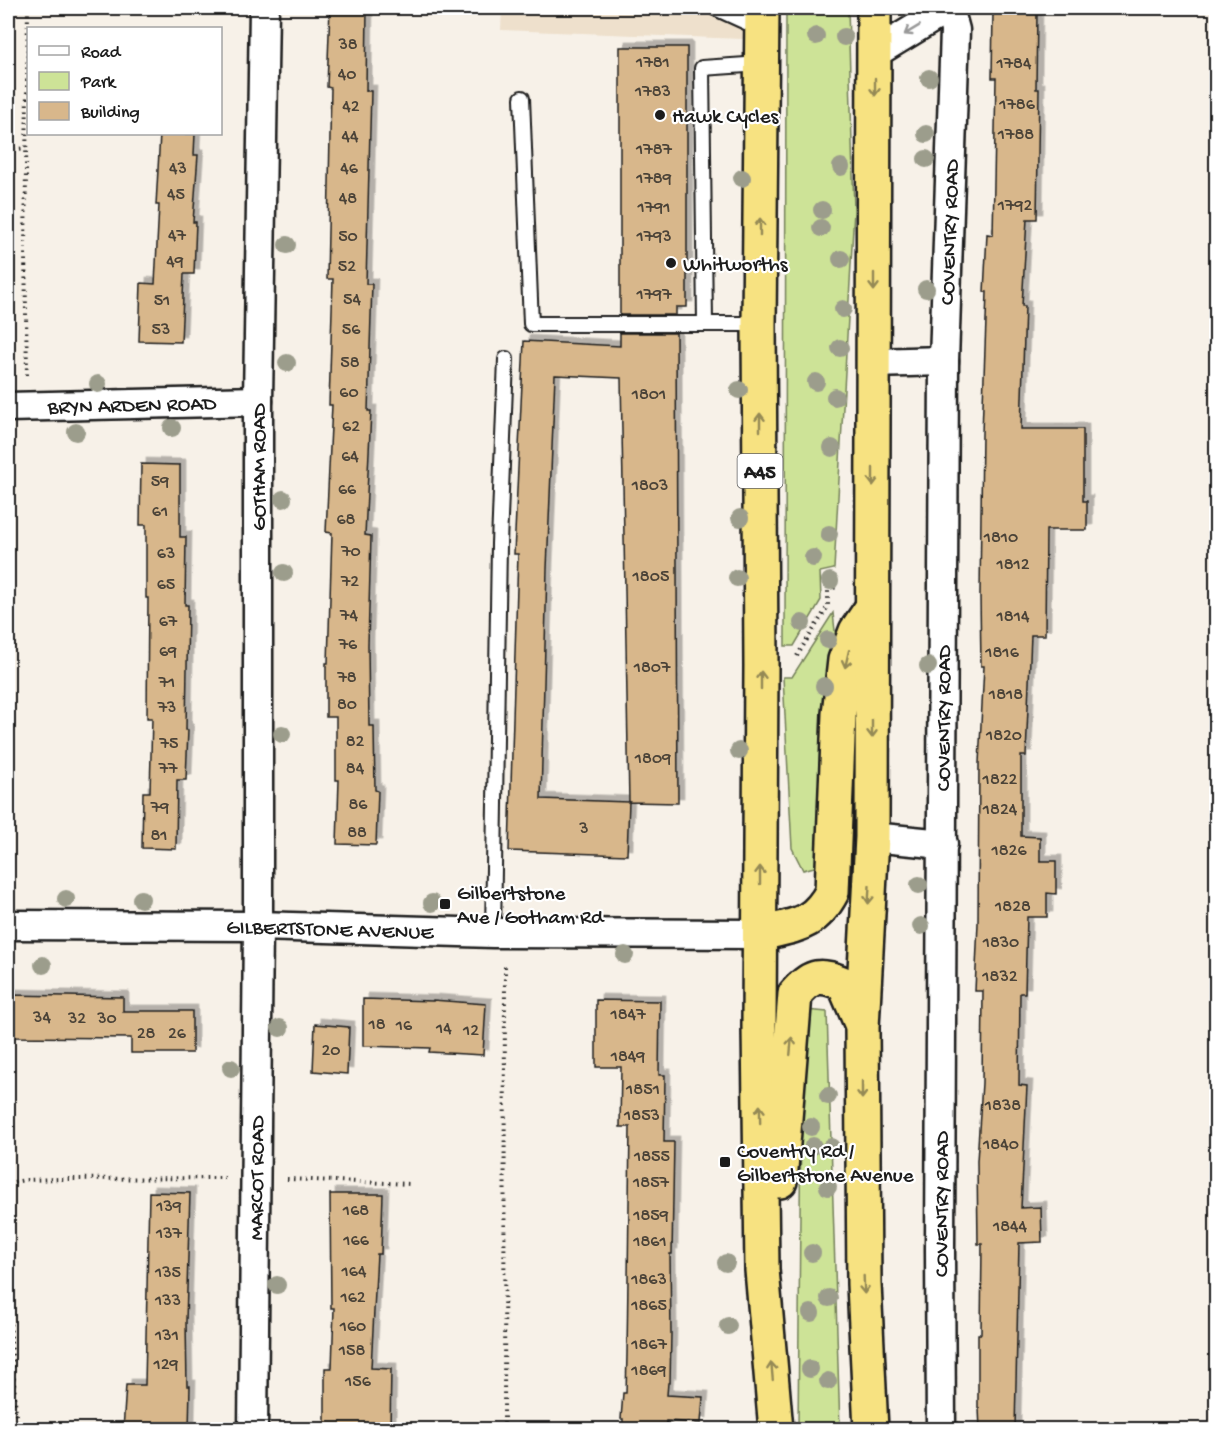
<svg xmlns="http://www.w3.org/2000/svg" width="1224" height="1437" font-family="'Gochi Hand',sans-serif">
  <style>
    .built { fill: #eee0cc }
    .green { fill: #cde397; stroke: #74805a; stroke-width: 1.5 }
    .building { fill: #d8b78b; stroke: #1c1c1c; stroke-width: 1.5; fill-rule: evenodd; filter: url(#shadow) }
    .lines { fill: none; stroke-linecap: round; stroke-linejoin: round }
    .service-casing { stroke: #1c1c1c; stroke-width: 18 }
    .minor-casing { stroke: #1c1c1c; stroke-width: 33 }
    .trunk-casing { stroke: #1c1c1c; stroke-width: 38 }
    .path { stroke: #1c1c1c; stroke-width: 4; stroke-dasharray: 1.5 4.5; stroke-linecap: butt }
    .service { stroke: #fff; stroke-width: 14 }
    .minor { stroke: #fff; stroke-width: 28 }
    .trunk { stroke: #f7e281; stroke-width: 33 }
    .tree { fill: #9c9d8c }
    .oneway { stroke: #999 }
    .oneway2 { stroke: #948954 }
    .poi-dot { fill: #1c1c1c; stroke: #fff; stroke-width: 2 }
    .labels { text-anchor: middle; stroke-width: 4.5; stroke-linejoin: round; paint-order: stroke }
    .number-label { font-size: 18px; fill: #4b4338 }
    .shield { fill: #fff; stroke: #606060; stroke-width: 1.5 }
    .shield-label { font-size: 20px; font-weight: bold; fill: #1c1c1c }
    .poi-label { font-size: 21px; fill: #1c1c1c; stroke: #fff; text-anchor: start }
    .street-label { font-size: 21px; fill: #1c1c1c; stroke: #fff }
  </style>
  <defs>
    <filter id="shadow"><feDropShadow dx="5.5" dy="-5.5" stdDeviation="0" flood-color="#0004"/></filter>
  </defs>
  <rect width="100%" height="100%" fill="#f7f1e8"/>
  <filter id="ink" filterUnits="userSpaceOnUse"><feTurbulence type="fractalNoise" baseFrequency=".0167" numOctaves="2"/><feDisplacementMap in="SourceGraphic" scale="12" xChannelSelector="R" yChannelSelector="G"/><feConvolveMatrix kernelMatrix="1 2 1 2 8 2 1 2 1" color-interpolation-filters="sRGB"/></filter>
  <g filter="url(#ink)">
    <!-- built -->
    <polygon class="built" points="502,8 743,8 743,39 501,30"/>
    <!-- green -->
    <g class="green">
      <polygon points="786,8 848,8 854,210 834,569 820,572 821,600 794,646 785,646"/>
      <polygon points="833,613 837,649 818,866 803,870 792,848 783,677 792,677"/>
      <polygon points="806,1010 827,1012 840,1429 798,1430 801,1108"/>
    </g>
    <!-- building -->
    <g class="building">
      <polygon points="330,8 367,8 366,91 371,91 366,284 372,284 368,411 371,411 365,535 371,536 368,645 369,726 374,726 375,790 378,791 376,845 337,844 339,780 336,780 336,717 326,717 326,663 328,663 332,533 326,532 332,405 329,405 333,279 327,279 331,88 327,87"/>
      <polygon points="993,12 1037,13 1036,89 1039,89 1037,219 1027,219 1022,306 1025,306 1021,429 1083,429 1083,501 1087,501 1087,530 1046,530 1045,635 1031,635 1026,756 1021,756 1021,836 1040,837 1040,861 1056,861 1056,894 1047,893 1047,917 1027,917 1025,993 1020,993 1019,1085 1027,1086 1021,1208 1041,1207 1042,1242 1019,1243 1015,1430 980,1430 979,1408 978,1408 978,1334 981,1334 982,1244 978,1244 977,1161 982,1083 983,991 975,991 978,923 979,763 984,666 981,666 980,595 982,433 987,292 984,292 987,234 993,235 996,78 992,78"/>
      <polygon points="620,47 687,47 687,307 676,307 676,315 620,315"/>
      <polygon points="160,134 195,134 194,155 198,155 193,222 196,222 194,274 184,274 181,342 139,341 141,283 155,284 159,205 156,205"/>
      <path d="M620,333H676L678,803L629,802L627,855L509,851L518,554H514L524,341L620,346ZM555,375L621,378L629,802L541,799L547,569Z"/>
      <polygon points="141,464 180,465 180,537 186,537 185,605 188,605 186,730 188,730 186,780 177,780 176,849 142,848 143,792 150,792 152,718 147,718 148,598 146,598 146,525 140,525"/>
      <polygon points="8,995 123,997 123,1011 192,1011 192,1053 131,1053 131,1038 8,1037"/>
      <polygon points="363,999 433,1001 433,1000 486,1004 483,1055 429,1052 430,1048 363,1046"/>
      <polygon points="596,1000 660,1001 659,1075 665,1075 664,1142 674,1142 672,1254 670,1254 671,1334 670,1383 668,1383 667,1395 703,1397 701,1423 666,1421 666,1430 623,1430 623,1419 621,1419 623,1393 626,1393 627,1355 630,1127 620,1127 621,1067 596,1067"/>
      <polygon points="315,1024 349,1027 347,1074 313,1071"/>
      <polygon points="149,1192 190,1193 186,1321 187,1386 190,1386 189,1430 123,1430 126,1385 145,1385"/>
      <polygon points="330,1194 383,1194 381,1254 377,1254 371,1368 391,1369 390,1430 325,1430 325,1368 332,1368 334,1308 331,1308"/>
    </g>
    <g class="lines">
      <defs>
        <g id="service">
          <polyline points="715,8 761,29"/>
          <polyline points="522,98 531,324 759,324"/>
          <polyline points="705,324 702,68 761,64"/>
          <polyline points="493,933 499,544 506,359"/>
        </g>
        <g id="minor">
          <polyline points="875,53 949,8"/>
          <polyline points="873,363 944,361"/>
          <path id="s1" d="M8,407L258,401"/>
          <polyline points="872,837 943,844"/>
          <path id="s2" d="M8,925L258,926L493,933L760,934"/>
          <path id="s3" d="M253,1430L258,926V401L264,8"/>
          <path id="s4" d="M941,1430L940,1249L944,361L955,30L949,8"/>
        </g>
        <g id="trunk">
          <polyline points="762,8 759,324 761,665 759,1026 762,1270 776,1430"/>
          <path d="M760,934C795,925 814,926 832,892L839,714L845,660L856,631L871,609"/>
          <path d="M780,1181L795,994C812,974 821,974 844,984L860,1021"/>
          <polyline points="871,1430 864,1284 862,1027 872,837 874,8"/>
        </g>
      </defs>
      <!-- service casing -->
      <use href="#service" class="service-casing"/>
      <!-- minor casing -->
      <use href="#minor" class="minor-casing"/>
      <!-- trunk casing -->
      <use href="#trunk" class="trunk-casing"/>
      <!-- path -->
      <g class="path">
        <polyline points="8,150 26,148"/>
        <polyline points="27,375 25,251 28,8"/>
        <polyline points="797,656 828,606 828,587 839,588"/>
        <polyline points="287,1179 411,1184"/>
        <polyline points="8,1183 25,1180 61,1179 225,1178"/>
        <polyline points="8,1288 17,1430"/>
        <polyline points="504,1430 505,963"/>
      </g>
      <!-- service -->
      <use href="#service" class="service"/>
      <!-- minor -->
      <use href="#minor" class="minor"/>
      <!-- trunk -->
      <use href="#trunk" class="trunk"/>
    </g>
    <!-- trees -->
    <g class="tree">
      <circle cx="816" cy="36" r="9"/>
      <circle cx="844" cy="37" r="9"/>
      <circle cx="929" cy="78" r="9"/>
      <circle cx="926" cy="134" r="9"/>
      <circle cx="926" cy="159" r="9"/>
      <circle cx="841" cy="167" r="9"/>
      <circle cx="742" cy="178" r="9"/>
      <circle cx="822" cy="210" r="9"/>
      <circle cx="821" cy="228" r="9"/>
      <circle cx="287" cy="245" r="9"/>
      <circle cx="841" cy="259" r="9"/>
      <circle cx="926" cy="289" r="9"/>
      <circle cx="843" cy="309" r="9"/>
      <circle cx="840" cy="348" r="9"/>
      <circle cx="287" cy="363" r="9"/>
      <circle cx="816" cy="382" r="9"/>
      <circle cx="98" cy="384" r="9"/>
      <circle cx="739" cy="390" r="9"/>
      <circle cx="835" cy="397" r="9"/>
      <circle cx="172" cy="428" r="9"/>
      <circle cx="76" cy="432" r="9"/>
      <circle cx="832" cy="448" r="9"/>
      <circle cx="283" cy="499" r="9"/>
      <circle cx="740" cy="518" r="9"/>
      <circle cx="829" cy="534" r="9"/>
      <circle cx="813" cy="558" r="9"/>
      <circle cx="284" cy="573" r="9"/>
      <circle cx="737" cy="578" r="9"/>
      <circle cx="830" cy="581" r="9"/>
      <circle cx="802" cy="623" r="9"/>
      <circle cx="828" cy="640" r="9"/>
      <circle cx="928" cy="666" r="9"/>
      <circle cx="824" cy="686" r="9"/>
      <circle cx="282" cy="734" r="9"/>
      <circle cx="739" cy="751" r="9"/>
      <circle cx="919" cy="885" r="9"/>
      <circle cx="66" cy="899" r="9"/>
      <circle cx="141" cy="899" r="9"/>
      <circle cx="432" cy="903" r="9"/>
      <circle cx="921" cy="926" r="9"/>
      <circle cx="625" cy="955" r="9"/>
      <circle cx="43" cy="965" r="9"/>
      <circle cx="280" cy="1028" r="9"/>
      <circle cx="231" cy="1068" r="9"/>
      <circle cx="828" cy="1096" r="9"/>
      <circle cx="811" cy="1127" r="9"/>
      <circle cx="813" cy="1146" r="9"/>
      <circle cx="831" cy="1147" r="9"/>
      <circle cx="828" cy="1187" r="9"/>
      <circle cx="812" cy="1253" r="9"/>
      <circle cx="726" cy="1263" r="9"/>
      <circle cx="277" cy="1285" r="9"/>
      <circle cx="829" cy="1298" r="9"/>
      <circle cx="811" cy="1313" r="9"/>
      <circle cx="728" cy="1326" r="9"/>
      <circle cx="810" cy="1369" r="9"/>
      <circle cx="828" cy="1381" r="9"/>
    </g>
    <!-- one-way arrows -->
    <defs><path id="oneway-shaft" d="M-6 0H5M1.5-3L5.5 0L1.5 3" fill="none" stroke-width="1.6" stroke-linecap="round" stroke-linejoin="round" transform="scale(1.5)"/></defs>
    <use class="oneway" href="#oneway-shaft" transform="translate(912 30) rotate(149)"/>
    <g class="oneway2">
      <use href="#oneway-shaft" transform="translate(875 87) rotate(90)"/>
      <use href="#oneway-shaft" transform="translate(760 227) rotate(-90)"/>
      <use href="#oneway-shaft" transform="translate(874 282) rotate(90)"/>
      <use href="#oneway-shaft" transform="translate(760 422) rotate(-90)"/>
      <use href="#oneway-shaft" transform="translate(873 477) rotate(90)"/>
      <use href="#oneway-shaft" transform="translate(847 659) rotate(103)"/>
      <use href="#oneway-shaft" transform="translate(761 680) rotate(-90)"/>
      <use href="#oneway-shaft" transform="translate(872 729) rotate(90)"/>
      <use href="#oneway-shaft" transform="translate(760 875) rotate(-90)"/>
      <use href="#oneway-shaft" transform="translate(869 895) rotate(93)"/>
      <use href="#oneway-shaft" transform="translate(791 1046) rotate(-85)"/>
      <use href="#oneway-shaft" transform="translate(862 1090) rotate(90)"/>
      <use href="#oneway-shaft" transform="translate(760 1114) rotate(-91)"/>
      <use href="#oneway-shaft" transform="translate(864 1285) rotate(88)"/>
      <use href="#oneway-shaft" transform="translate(772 1371) rotate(-95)"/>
    </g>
  </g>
  <!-- markers -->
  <g class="poi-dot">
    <circle cx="660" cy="115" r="6"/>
    <circle cx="671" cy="263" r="6"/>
    <rect x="439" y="898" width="12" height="12" rx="3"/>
    <rect x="719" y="1156" width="12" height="12" rx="3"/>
  </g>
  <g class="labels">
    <!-- number labels -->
    <g class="number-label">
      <text x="348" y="49">38</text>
      <text x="653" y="67">1781</text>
      <text x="1014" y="68">1784</text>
      <text x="347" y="79">40</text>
      <text x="653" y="96">1783</text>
      <text x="1017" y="109">1786</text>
      <text x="351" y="111">42</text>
      <text x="1016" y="139">1788</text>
      <text x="350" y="141">44</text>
      <text x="654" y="154">1787</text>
      <text x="178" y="173">43</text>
      <text x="349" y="173">46</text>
      <text x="654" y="183">1789</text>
      <text x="176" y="199">45</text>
      <text x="348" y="203">48</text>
      <text x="1015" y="210">1792</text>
      <text x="654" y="212">1791</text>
      <text x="177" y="240">47</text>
      <text x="348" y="241">50</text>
      <text x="654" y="241">1793</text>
      <text x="175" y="266">49</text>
      <text x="347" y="271">52</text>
      <text x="654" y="299">1797</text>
      <text x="352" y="304">54</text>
      <text x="162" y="305">51</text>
      <text x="161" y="334">53</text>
      <text x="351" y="334">56</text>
      <text x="350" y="367">58</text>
      <text x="349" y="397">60</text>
      <text x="649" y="399">1801</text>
      <text x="351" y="431">62</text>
      <text x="350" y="461">64</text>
      <text x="160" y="486">59</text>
      <text x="650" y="490">1803</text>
      <text x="347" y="494">66</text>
      <text x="160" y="516">61</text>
      <text x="346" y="524">68</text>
      <text x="1001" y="542">1810</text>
      <text x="351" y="556">70</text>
      <text x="166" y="558">63</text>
      <text x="1013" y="569">1812</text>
      <text x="651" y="581">1805</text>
      <text x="350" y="586">72</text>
      <text x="166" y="589">65</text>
      <text x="349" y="620">74</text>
      <text x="1013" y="621">1814</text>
      <text x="168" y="626">67</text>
      <text x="348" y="649">76</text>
      <text x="168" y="656">69</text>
      <text x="1002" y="657">1816</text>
      <text x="652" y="672">1807</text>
      <text x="347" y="682">78</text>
      <text x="167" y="687">71</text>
      <text x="1006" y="699">1818</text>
      <text x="347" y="709">80</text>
      <text x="167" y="712">73</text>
      <text x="1004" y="740">1820</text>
      <text x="355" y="746">82</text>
      <text x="169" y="748">75</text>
      <text x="653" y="763">1809</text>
      <text x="168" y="773">77</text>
      <text x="355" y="773">84</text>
      <text x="1000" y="784">1822</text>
      <text x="358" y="809">86</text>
      <text x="160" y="812">79</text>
      <text x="1000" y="814">1824</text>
      <text x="584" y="833">3</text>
      <text x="357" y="837">88</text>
      <text x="159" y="840">81</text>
      <text x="1009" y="855">1826</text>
      <text x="1013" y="911">1828</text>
      <text x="1001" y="947">1830</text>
      <text x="1000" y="981">1832</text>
      <text x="628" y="1019">1847</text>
      <text x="42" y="1022">34</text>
      <text x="77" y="1023">32</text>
      <text x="107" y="1023">30</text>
      <text x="377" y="1029">18</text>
      <text x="404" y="1030">16</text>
      <text x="444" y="1033">14</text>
      <text x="471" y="1035">12</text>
      <text x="146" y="1038">28</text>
      <text x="177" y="1038">26</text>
      <text x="331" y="1055">20</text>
      <text x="628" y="1061">1849</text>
      <text x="643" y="1094">1851</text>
      <text x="1003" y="1110">1838</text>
      <text x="642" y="1120">1853</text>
      <text x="1001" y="1149">1840</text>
      <text x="652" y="1161">1855</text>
      <text x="651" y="1187">1857</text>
      <text x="169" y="1211">139</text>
      <text x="356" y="1215">168</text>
      <text x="651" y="1220">1859</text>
      <text x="1010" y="1231">1844</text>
      <text x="169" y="1238">137</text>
      <text x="356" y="1245">166</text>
      <text x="650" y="1246">1861</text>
      <text x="354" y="1276">164</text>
      <text x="168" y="1277">135</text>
      <text x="649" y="1284">1863</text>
      <text x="353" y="1302">162</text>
      <text x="168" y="1305">133</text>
      <text x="649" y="1310">1865</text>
      <text x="353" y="1331">160</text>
      <text x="167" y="1340">131</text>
      <text x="649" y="1349">1867</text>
      <text x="352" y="1355">158</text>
      <text x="166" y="1369">129</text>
      <text x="649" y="1375">1869</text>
      <text x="358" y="1386">156</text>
    </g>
    <!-- shield labels -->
    <rect class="shield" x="737.5" y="454" width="45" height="34" rx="4.5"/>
    <g class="shield-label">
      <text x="760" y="478">A45</text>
    </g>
    <!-- poi labels -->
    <g class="poi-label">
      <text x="672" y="122">Hawk Cycles</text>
      <text x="683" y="270">Whitworths</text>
      <text x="457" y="899">Gilbertstone<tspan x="457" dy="24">Ave / Gotham Rd</tspan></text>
      <text x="737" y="1157">Coventry Rd /<tspan x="737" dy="24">Gilbertstone Avenue</tspan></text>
    </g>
    <!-- street labels -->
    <g class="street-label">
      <text dy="7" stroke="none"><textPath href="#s4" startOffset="1198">COVENTRY ROAD</textPath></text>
      <text dy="7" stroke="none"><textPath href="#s1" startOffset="124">BRYN ARDEN ROAD</textPath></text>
      <text transform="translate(258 467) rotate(-90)" y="7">GOTHAM ROAD</text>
      <text dy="7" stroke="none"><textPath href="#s4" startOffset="712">COVENTRY ROAD</textPath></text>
      <text dy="7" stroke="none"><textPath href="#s2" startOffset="322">GILBERTSTONE AVENUE</textPath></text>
      <text dy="7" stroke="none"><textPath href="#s3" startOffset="252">MARCOT ROAD</textPath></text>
      <text dy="7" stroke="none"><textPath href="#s4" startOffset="226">COVENTRY ROAD</textPath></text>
    </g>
  </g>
  <!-- margin -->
  <rect width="1224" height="1437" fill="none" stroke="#fff" stroke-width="30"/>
  <rect x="15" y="15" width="1194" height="1407" fill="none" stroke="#1c1c1c" stroke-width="2" filter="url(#ink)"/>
  <!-- legend -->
  <rect x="27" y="27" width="195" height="108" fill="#ffffff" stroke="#a4a4a4" stroke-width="1.5"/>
  <rect x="39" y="46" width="30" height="9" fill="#ffffff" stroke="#a4a4a4" stroke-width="1.5"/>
  <text x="81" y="57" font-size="18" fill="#1c1c1c">Road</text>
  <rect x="39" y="72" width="30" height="18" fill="#cde397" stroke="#a4a4a4" stroke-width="1.5"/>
  <text x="81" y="87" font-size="18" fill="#1c1c1c">Park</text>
  <rect x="39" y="102" width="30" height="18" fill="#d8b78b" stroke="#a4a4a4" stroke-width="1.5"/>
  <text x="81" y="117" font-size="18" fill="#1c1c1c">Building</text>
</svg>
